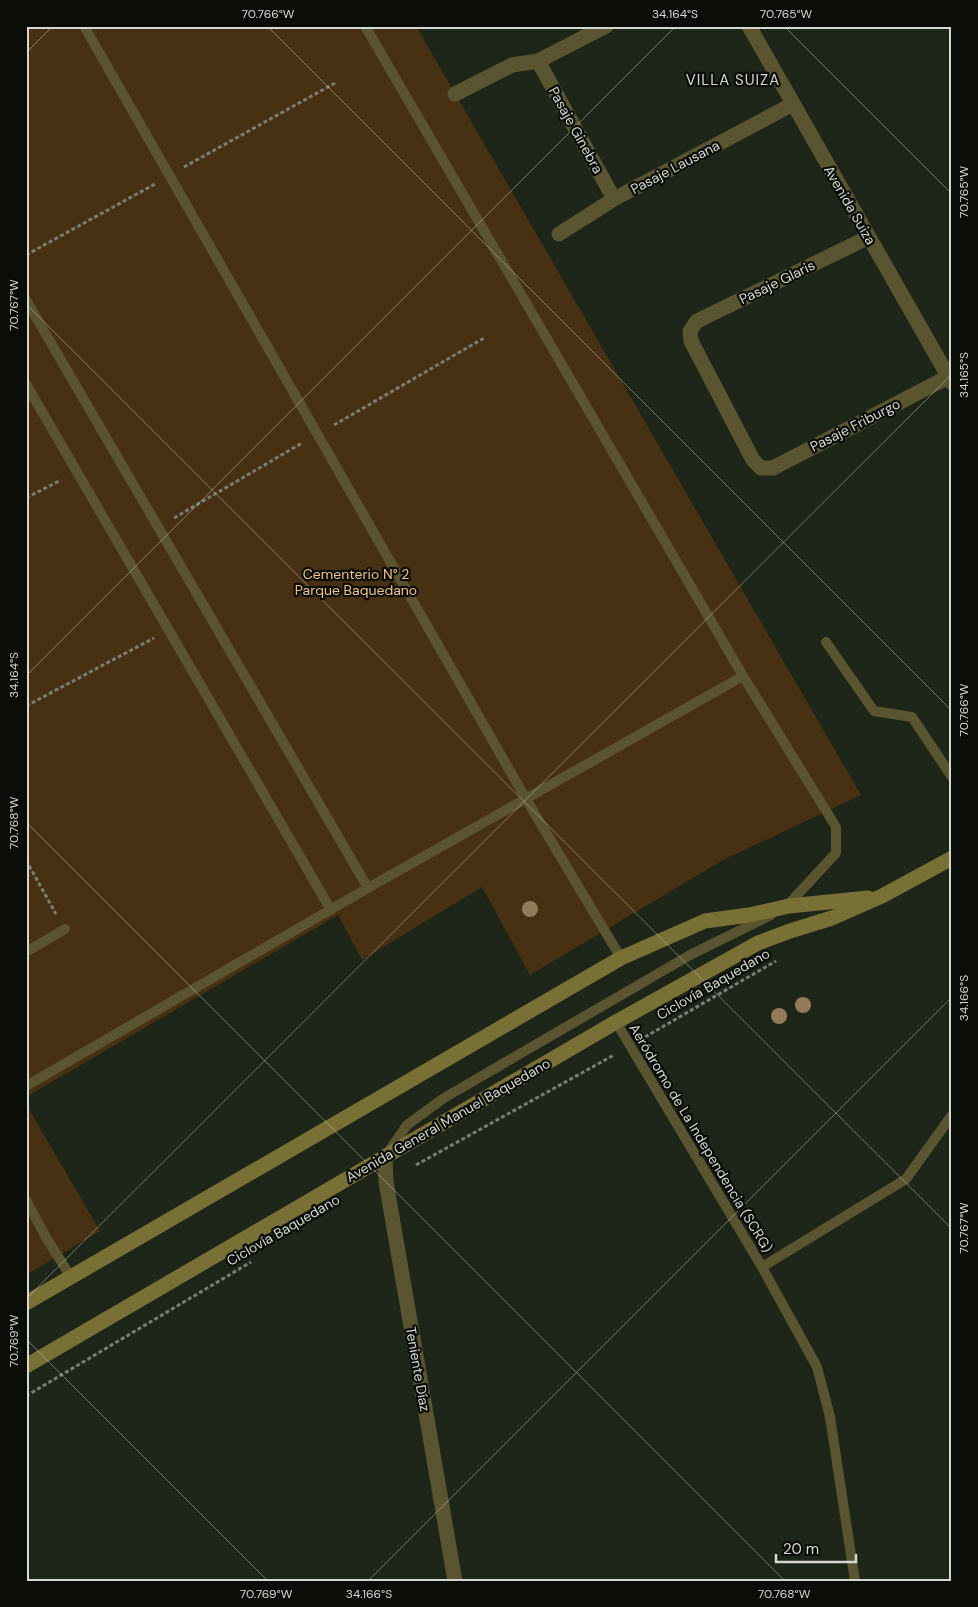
<svg xmlns="http://www.w3.org/2000/svg" width="978" height="1607" font-family="'DM Sans',sans-serif">
  <style>
    .green { fill: #483012 }
    .lines { fill: none; stroke-linecap: round; stroke-linejoin: round }
    .path { stroke: #797e75; stroke-width: 3; stroke-dasharray: 4 2.5; stroke-linecap: butt }
    .lane { stroke: #5a5431; stroke-width: 10 }
    .street { stroke: #5a5431; stroke-width: 15 }
    .secondary { stroke: #797036; stroke-width: 15 }
    .tree { fill: #937b59 }
    .ticks { fill: none; stroke: #d4d8d1; stroke-width: 1; stroke-opacity: 0.45 }
    .labels { text-anchor: middle; stroke-width: 4.5; stroke-linejoin: round; paint-order: stroke }
    .street-label { font-size: 14px; fill: #d4d8d1; stroke: #0a0d08 }
    .park-label { font-size: 14px; fill: #f2c28e; stroke: #0a0d08 }
    .neighbourhood-label { font-size: 15px; letter-spacing: 1px; fill: #d4d8d1; stroke: #0a0d08 }
    .neatline { fill: none; stroke: #d4d8d1; stroke-width: 2 }
    .ticks-label { font-size: 12px; text-anchor: middle; fill: #d4d8d1 }
  </style>
  <rect width="100%" height="100%" fill="#1e2519"/>
  <!-- green -->
  <g class="green">
    <polygon points="26,26 416,26 861,795 723,860 530,975 482,887 362,960 338,915 26,1097"/>
    <polygon points="26,1104 100,1231 26,1275"/>
  </g>
  <g class="lines">
    <!-- path -->
    <g class="path">
      <polyline points="184,167 335,83"/>
      <polyline points="26,255 155,184"/>
      <polyline points="334,425 484,338"/>
      <polyline points="26,498 61,480"/>
      <polyline points="174,518 302,443"/>
      <polyline points="26,706 154,638"/>
      <polyline points="26,860 56,914"/>
      <polyline points="645,1037 776,961"/>
      <polyline points="416,1165 614,1055"/>
      <polyline points="26,1396 251,1262"/>
    </g>
    <!-- lane -->
    <g class="lane">
      <polyline points="84,26 526,799 621,958"/>
      <polyline points="365,26 743,676 836,827 836,853 786,907"/>
      <polyline points="26,300 368,888"/>
      <polyline points="26,384 331,910"/>
      <polyline points="826,642 874,711 912,717 952,777"/>
      <polyline points="26,952 65,929"/>
      <polyline points="616,1022 762,1267 817,1367 830,1417 855,1581"/>
      <polyline points="26,1086 368,888 743,676"/>
      <polyline points="387,1154 407,1125 444,1098 690,955 771,915"/>
      <polyline points="26,1200 47,1239 71,1277"/>
      <polyline points="762,1267 906,1179 952,1115"/>
    </g>
    <!-- street -->
    <g class="street">
      <polyline points="749,26 952,383"/>
      <polyline points="538,61 614,199"/>
      <polyline points="455,94 512,65 538,61 606,26"/>
      <polyline points="559,234 614,199 793,104"/>
      <polyline points="869,237 697,321 690,331 691,341 753,460 761,468 773,468 948,377"/>
      <polyline points="385,1156 386,1182 455,1581"/>
    </g>
    <!-- secondary -->
    <g class="secondary">
      <polyline points="26,1303 621,958 705,921 749,915 789,906 868,898"/>
      <polyline points="26,1366 616,1022 758,943 790,931 832,918 882,896 952,858"/>
    </g>
  </g>
  <!-- trees -->
  <g class="tree">
    <circle cx="530" cy="909" r="8"/>
    <circle cx="803" cy="1005" r="8"/>
    <circle cx="779" cy="1016" r="8"/>
  </g>
  <!-- ticks -->
  <path class="ticks" d="M267,26L952,711M784,26L952,194M26,53L53,26M26,304L952,1229M26,676L676,26M26,822L785,1581M26,1299L952,374M26,1339L268,1581M368,1581L952,997"/>
  <g class="labels">
    <!-- street labels -->
    <g class="street-label">
      <text transform="translate(576 130) rotate(61)" y="5">Pasaje Ginebra</text>
      <text transform="translate(675 167) rotate(-28)" y="5">Pasaje Lausana</text>
      <text transform="translate(850 205) rotate(60)" y="5">Avenida Suiza</text>
      <text transform="translate(777 282) rotate(-26)" y="5">Pasaje Glaris</text>
      <text transform="translate(855 425) rotate(-27)" y="5">Pasaje Friburgo</text>
      <text transform="translate(713 984) rotate(-30)" y="5">Ciclovía Baquedano</text>
      <text transform="translate(448 1120) rotate(-30)" y="5">Avenida General Manuel Baquedano</text>
      <text transform="translate(701 1138) rotate(59)" y="5">Aeródromo de La Independencia (SCRG)</text>
      <text transform="translate(283 1230) rotate(-30)" y="5">Ciclovía Baquedano</text>
      <text transform="translate(418 1369) rotate(80)" y="5">Teniente Díaz</text>
    </g>
    <!-- park labels -->
    <g class="park-label">
      <text x="356" y="579">Cementerio N° 2<tspan x="356" dy="16">Parque Baquedano</tspan></text>
    </g>
    <!-- neighbourhood labels -->
    <g class="neighbourhood-label">
      <text x="733" y="85">VILLA SUIZA</text>
    </g>
  </g>
  <!-- border -->
  <rect width="978" height="1607" fill="none" stroke="#0a0d08" stroke-width="55"/>
  <!-- scale -->
  <path d="M776 1554v8h80v-8" fill="none" stroke="#d4d8d1" stroke-width="2.5"/>
  <text x="783" y="1554" font-size="15" fill="#d4d8d1" stroke="#0a0d08" stroke-width="4" paint-order="stroke">20 m</text>
  <rect x="28" y="28" width="922" height="1552" class="neatline"/>
  <g class="ticks-label">
    <text x="268" y="18">70.766°W</text>
    <text x="675" y="18">34.164°S</text>
    <text x="786" y="18">70.765°W</text>
    <text transform="translate(964 192) rotate(-90)" y="4">70.765°W</text>
    <text transform="translate(14 305) rotate(-90)" y="4">70.767°W</text>
    <text transform="translate(964 375) rotate(-90)" y="4">34.165°S</text>
    <text transform="translate(14 675) rotate(-90)" y="4">34.164°S</text>
    <text transform="translate(964 710) rotate(-90)" y="4">70.766°W</text>
    <text transform="translate(14 823) rotate(-90)" y="4">70.768°W</text>
    <text transform="translate(964 998) rotate(-90)" y="4">34.166°S</text>
    <text transform="translate(964 1228) rotate(-90)" y="4">70.767°W</text>
    <text transform="translate(14 1341) rotate(-90)" y="4">70.769°W</text>
    <text x="266" y="1598">70.769°W</text>
    <text x="369" y="1598">34.166°S</text>
    <text x="784" y="1598">70.768°W</text>
  </g>
</svg>
